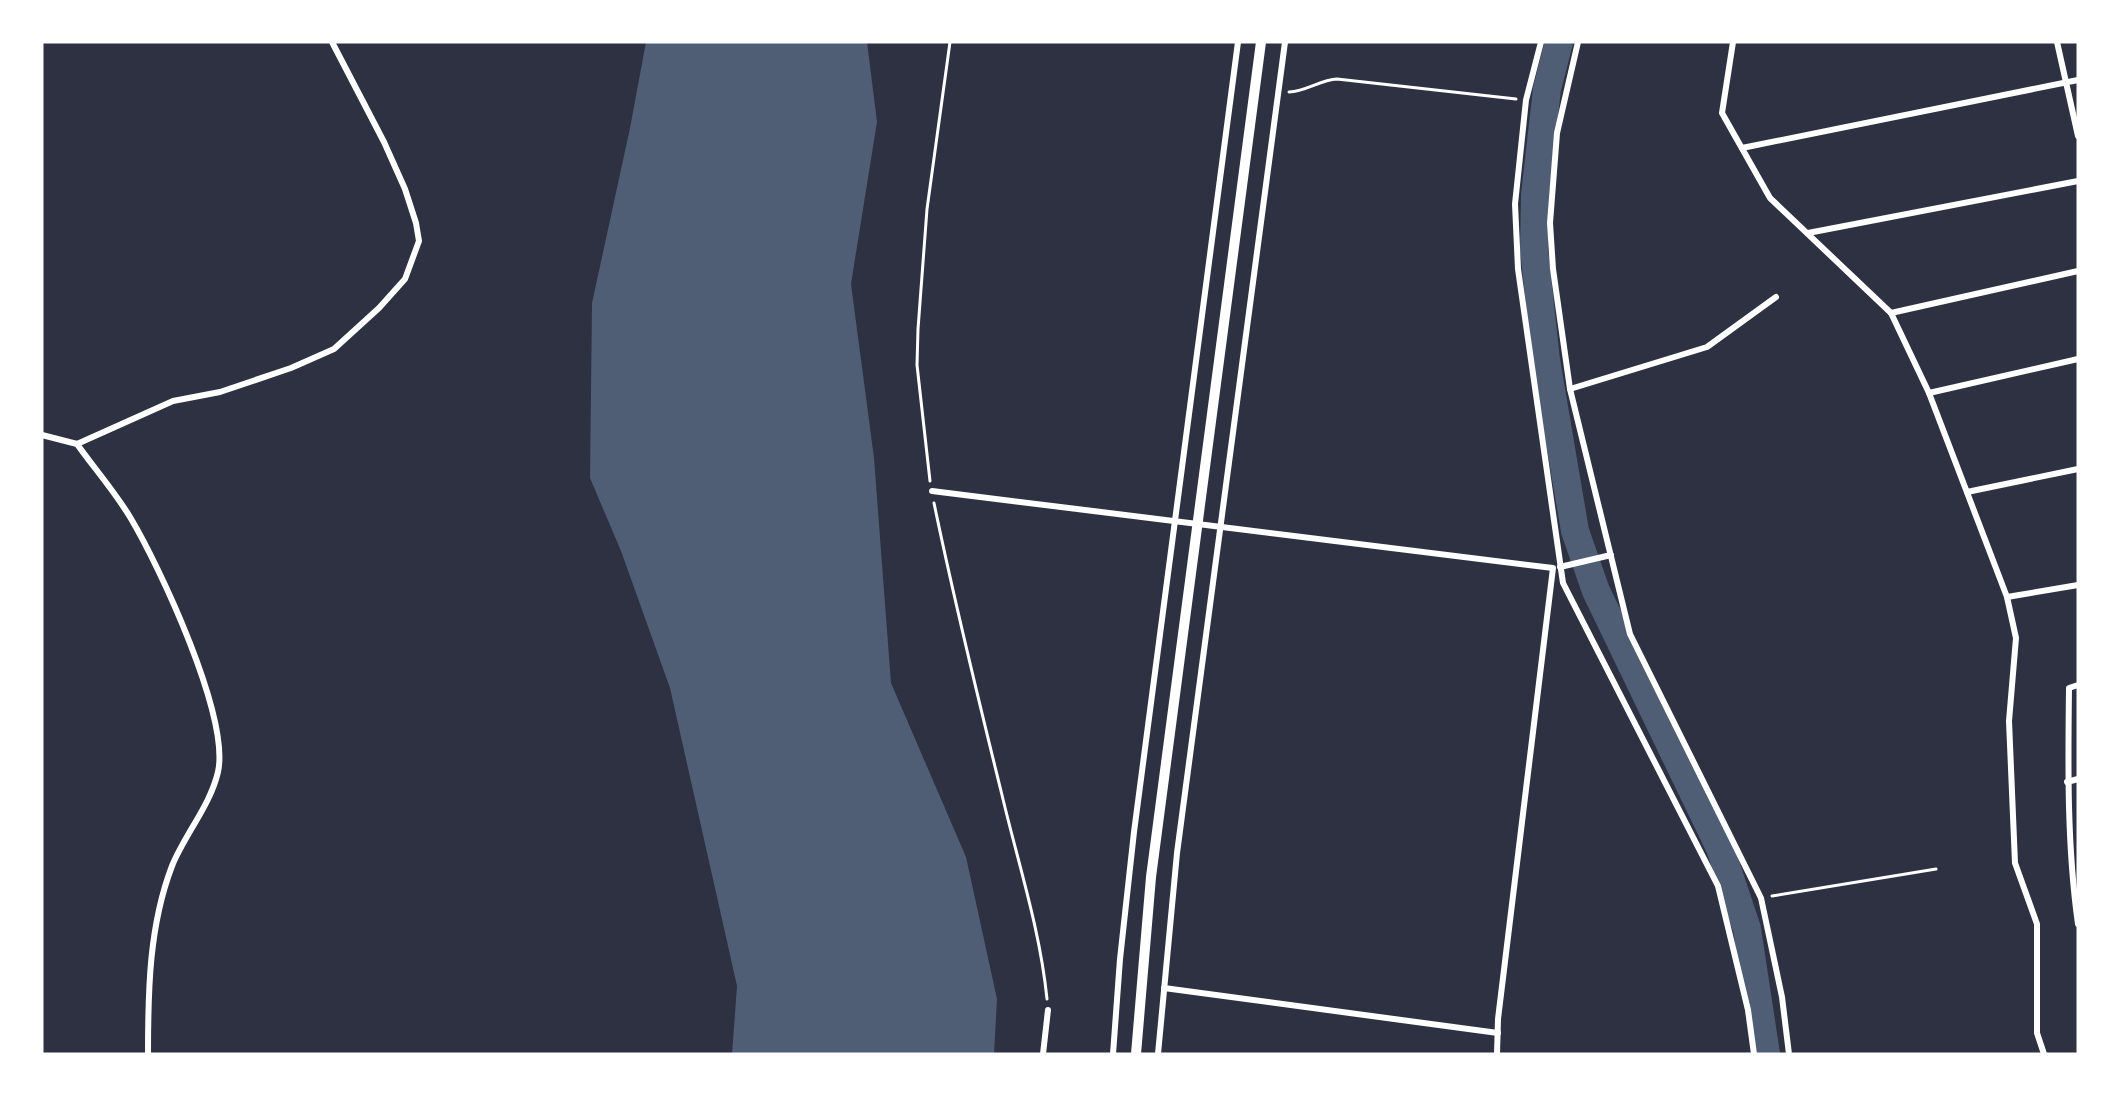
<svg xmlns="http://www.w3.org/2000/svg" width="2120" height="1096" font-family="'Noto Sans',sans-serif">
  <style>
    .water { fill: #4f5d75 }
    .lines { fill: none; stroke-linecap: round; stroke-linejoin: round }
    .river { stroke: #4f5d75; stroke-width: 28 }
    .path { stroke: #fff; stroke-width: 3 }
    .minor { stroke: #fff; stroke-width: 6 }
    .tertiary { stroke: #fff; stroke-width: 10 }
  </style>
  <rect width="100%" height="100%" fill="#2d3142"/>
  <!-- water -->
  <polygon class="water" points="646,42 867,42 877,122 851,284 874,458 891,683 966,857 997,999 994,1054 732,1054 737,986 670,688 621,551 590,478 592,303 630,128"/>
  <g class="lines">
    <!-- river -->
    <polyline class="river" points="1559,42 1547,89 1535,195 1534,249 1546,360 1575,531 1596,591 1720,848 1747,929 1766,1054"/>
    <!-- path -->
    <g class="path">
      <path d="M1289,92C1307,91 1320,80 1337,79L1516,99"/>
      <polyline points="930,481 917,365 918,329 927,209 950,42"/>
      <path d="M934,503C954,600 978,698 1002,795C1018,863 1040,929 1047,999"/>
      <polyline points="1772,896 1936,869"/>
    </g>
    <!-- minor -->
    <g class="minor">
      <polyline points="1541,42 1526,100 1515,204 1518,269 1563,583 1718,886 1748,1010 1754,1054"/>
      <polyline points="1578,42 1557,133 1550,223 1553,269 1570,389 1630,634 1761,898 1782,997 1789,1054"/>
      <polyline points="1733,42 1722,113 1770,198 1891,313 1929,393 2007,597 2016,638 2009,721 2015,863 2037,924 2037,1033 2044,1054"/>
      <polyline points="2057,42 2078,136"/>
      <polyline points="1742,148 2078,80"/>
      <polyline points="1808,233 2078,181"/>
      <polyline points="1891,313 2078,271"/>
      <polyline points="1570,389 1707,347 1776,297"/>
      <polyline points="1929,393 2078,359"/>
      <polyline points="42,435 77,444 173,401 220,392 291,368 334,349 379,308 405,279 419,241 416,223 405,189 384,142 332,42"/>
      <path d="M77,444C94,468 115,492 130,517C160,567 230,717 218,772C210,806 185,834 172,866C149,926 148,991 148,1054"/>
      <polyline points="932,491 1553,568 1498,1019 1497,1054"/>
      <polyline points="1967,492 2078,469"/>
      <polyline points="1560,567 1611,555"/>
      <polyline points="2007,597 2078,585"/>
      <path d="M2078,685L2069,688C2068,767 2067,846 2078,924"/>
      <polyline points="2067,782 2078,779"/>
      <polyline points="1164,988 1498,1033"/>
      <polyline points="1043,1054 1048,1010"/>
      <polyline points="1113,1054 1120,959 1134,832 1238,42"/>
      <polyline points="1158,1054 1177,853 1285,42"/>
    </g>
    <!-- tertiary -->
    <polyline class="tertiary" points="1136,1054 1151,877 1261,42"/>
  </g>
  <!-- border -->
  <rect width="2120" height="1096" fill="none" stroke="#ffffff" stroke-width="87"/>
</svg>
